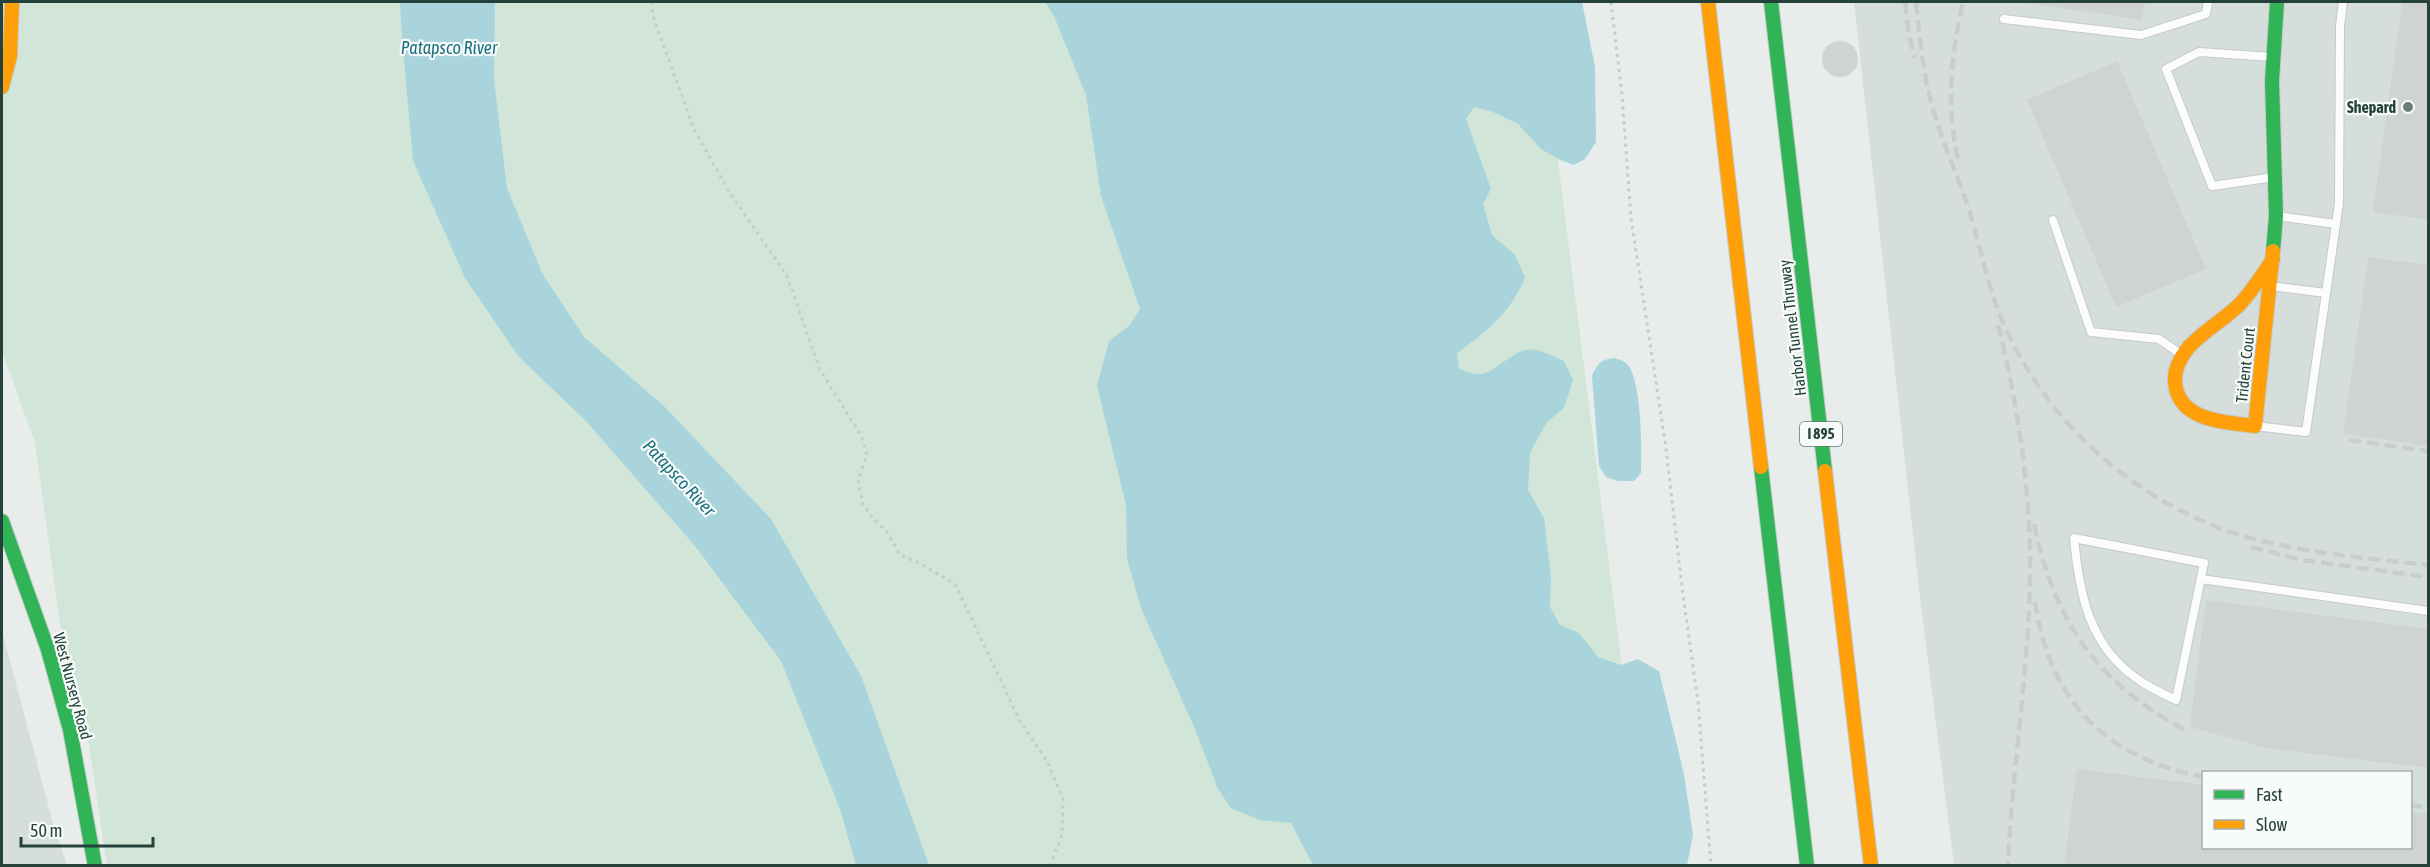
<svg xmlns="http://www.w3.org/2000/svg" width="2430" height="867" font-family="'Asap Condensed',sans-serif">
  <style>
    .built { fill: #d6dedb; fill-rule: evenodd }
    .green { fill: #d1e6d8 }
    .water { fill: #a9d4db }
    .building { fill: #cfd4d2 }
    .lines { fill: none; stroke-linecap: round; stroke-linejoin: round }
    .lane-casing { stroke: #c5cac8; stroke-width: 10 }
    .fast-casing { stroke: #c3cbc8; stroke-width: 16 }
    .slow-casing { stroke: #c3cbc8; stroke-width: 16 }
    .path { stroke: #c3ccca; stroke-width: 3; stroke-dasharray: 3 4.5; stroke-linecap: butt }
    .lane { stroke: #fcfcfc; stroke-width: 8 }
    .fast { stroke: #30b455; stroke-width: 14 }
    .slow { stroke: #ff9f0a; stroke-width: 14 }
    .rail { stroke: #c9cdcc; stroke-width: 4.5; stroke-dasharray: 12 6; stroke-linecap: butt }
    .poi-dot { fill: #697e78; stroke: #f7fbf9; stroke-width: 2 }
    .labels { text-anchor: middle; stroke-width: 4.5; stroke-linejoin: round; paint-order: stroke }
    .shield { fill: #f7fbf9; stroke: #637a73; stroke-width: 1.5 }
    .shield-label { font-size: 15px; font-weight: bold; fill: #24423a }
    .poi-label { font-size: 16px; font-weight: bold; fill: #24423a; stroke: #f7fbf9; text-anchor: end }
    .street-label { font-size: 16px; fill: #24423a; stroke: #f7fbf9 }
    .water-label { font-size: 18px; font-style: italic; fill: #1c6f80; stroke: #f7fbf9 }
  </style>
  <rect width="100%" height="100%" fill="#e8edeb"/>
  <!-- built -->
  <g class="built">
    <path d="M1854,2H2428V865H1954L1920,598ZM2204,772H2410V848H2204Z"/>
    <polygon points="2,631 53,823 67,865 2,865"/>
  </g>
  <!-- green -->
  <polygon class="green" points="2,2 1538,2 1647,865 107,865 86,726 63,646 35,443 2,351"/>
  <!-- water -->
  <g class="water">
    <polygon points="400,2 495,2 494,80 507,188 542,273 584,337 664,406 771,519 861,676 929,865 856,865 840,809 781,661 695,546 586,421 519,357 465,278 413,161 402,38"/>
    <path d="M1045,2H1582L1595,67L1596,142L1585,159L1574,165L1560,160L1541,149L1518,124L1491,111L1474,107L1466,119L1491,189L1483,204L1492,235L1515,255L1525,277C1512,311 1487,332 1457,353L1459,368C1494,390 1504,345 1537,350C1546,352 1556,358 1564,361L1573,380L1564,408L1547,422L1530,453L1528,490L1544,518L1551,577L1550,607L1560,625L1579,633L1598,657L1621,665L1638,659L1659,671L1684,774L1693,835L1687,865H1313L1291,823L1260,820L1231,808L1218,789L1195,729L1141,608L1127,559L1126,505L1097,386L1109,341L1130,325L1140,309L1101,196L1086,95L1054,16Z"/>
    <path d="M1615,358C1619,360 1624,360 1627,364C1642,380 1642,451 1641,473L1634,481H1618L1606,477L1599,466L1592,376C1597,364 1601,359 1615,358Z"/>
  </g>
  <!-- building -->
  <g class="building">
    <polygon points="2021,2 2145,2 2142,20"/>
    <polygon points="2402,2 2428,2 2428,220 2373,212"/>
    <circle cx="1840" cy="59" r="18"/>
    <polygon points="2117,61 2206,269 2116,307 2027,100"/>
    <polygon points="2368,257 2428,265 2428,446 2343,434"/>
    <polygon points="2206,600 2428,629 2428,768 2266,748 2190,727"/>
    <polygon points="2077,769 2204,785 2204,848 2410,848 2410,812 2428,814 2428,866 2064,866"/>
  </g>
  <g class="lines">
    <defs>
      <g id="lane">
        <polyline points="2004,19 2141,35 2206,14 2208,2"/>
        <polyline points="2272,57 2199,52 2166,69 2212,186 2275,177"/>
        <polyline points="2277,216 2336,224"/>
        <polyline points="2053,220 2091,332 2159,339 2182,355"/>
        <polyline points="2271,286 2326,293"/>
        <polyline points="2255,426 2306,432 2339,203 2340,26 2343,2"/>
        <path d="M2074,538L2204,563L2176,700C2164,694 2150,688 2139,680C2089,647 2079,593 2074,538Z"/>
        <polyline points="2201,579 2428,611"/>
      </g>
      <g id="fast">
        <polyline points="1771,2 1825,471"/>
        <polyline points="2273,251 2276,216 2272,81 2277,2"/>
        <polyline points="1761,467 1807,866"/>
        <polyline points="2,521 48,650 70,730 95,866"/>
      </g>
      <g id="slow">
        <polyline points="1708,2 1761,467"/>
        <polyline points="2,87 10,56 12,2"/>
        <path d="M2273,251L2255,426C2224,422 2178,421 2175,382C2174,369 2180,358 2188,348C2203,331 2224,320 2240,304C2253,290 2263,274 2273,259"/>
        <polyline points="1825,471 1871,866"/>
      </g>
    </defs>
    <!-- lane casing -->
    <use href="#lane" class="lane-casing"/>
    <!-- fast casing -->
    <use href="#fast" class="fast-casing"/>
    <!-- slow casing -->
    <use href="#slow" class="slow-casing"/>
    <!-- path -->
    <g class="path">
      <polyline points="651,2 654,19 694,129 728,190 787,276 820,370 862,437 867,455 858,480 863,504 872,517 887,532 900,555 919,563 955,584 1020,721 1047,761 1063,799 1062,835 1050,866"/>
      <polyline points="1611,2 1622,95 1631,218 1666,448 1683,595 1698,702 1711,866"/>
    </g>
    <!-- lane -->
    <use href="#lane" class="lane"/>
    <!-- fast -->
    <use href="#fast" class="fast"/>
    <!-- slow -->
    <use href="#slow" class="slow"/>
    <!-- rail -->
    <g class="rail">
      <polyline points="1905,2 1909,35 1915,58"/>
      <path d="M1916,2C1920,42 1924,83 1937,122C1947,154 1961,184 1971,216C1981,251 1988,286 2002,320C2049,431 2153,518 2271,543C2323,555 2376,559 2428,565"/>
      <path d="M1958,159C1946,106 1951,54 1963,2"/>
      <path d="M1998,325C2017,401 2029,479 2030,558C2031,661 2012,763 2008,866"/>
      <polyline points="2349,440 2428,451"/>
      <path d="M2034,524C2055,622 2096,682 2185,730"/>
      <polyline points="2251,547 2302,560 2428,577"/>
      <path d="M2035,602C2049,700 2106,759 2204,777"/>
      <polyline points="2410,805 2428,808"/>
    </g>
  </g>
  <!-- markers -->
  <circle class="poi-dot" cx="2408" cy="107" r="6"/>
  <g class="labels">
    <!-- shield labels -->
    <rect class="shield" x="1800" y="422" width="42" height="24" rx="4.5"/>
    <g class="shield-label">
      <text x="1821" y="439">I 895</text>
    </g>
    <!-- poi labels -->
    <g class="poi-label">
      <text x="2396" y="113">Shepard</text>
    </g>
    <!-- street labels -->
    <g class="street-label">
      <text transform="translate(1792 328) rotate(-97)" y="6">Harbor Tunnel Thruway</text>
      <text transform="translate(2245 365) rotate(-84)" y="6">Trident Court</text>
      <text transform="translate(73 686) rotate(75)" y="6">West Nursery Road</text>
    </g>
    <!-- water labels -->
    <g class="water-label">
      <text x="449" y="54">Patapsco River</text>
      <text transform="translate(679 478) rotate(47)" y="6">Patapsco River</text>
    </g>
  </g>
  <!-- border -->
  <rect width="2430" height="867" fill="none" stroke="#24423a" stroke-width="6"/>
  <!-- legend -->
  <rect x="2202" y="771" width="210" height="78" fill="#f7fbf9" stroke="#a3b1ad" stroke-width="1.5"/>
  <rect x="2214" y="790" width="30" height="9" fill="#30b455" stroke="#a3b1ad" stroke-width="1.5"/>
  <text x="2256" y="801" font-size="18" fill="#24423a">Fast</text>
  <rect x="2214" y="820" width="30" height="9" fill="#ff9f0a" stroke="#a3b1ad" stroke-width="1.5"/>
  <text x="2256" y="831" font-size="18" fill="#24423a">Slow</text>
  <!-- scale -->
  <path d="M21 837v9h132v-9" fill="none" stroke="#24423a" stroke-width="3"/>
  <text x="30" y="837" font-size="18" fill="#24423a" stroke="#f7fbf9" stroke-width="4.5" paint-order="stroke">50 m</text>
</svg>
